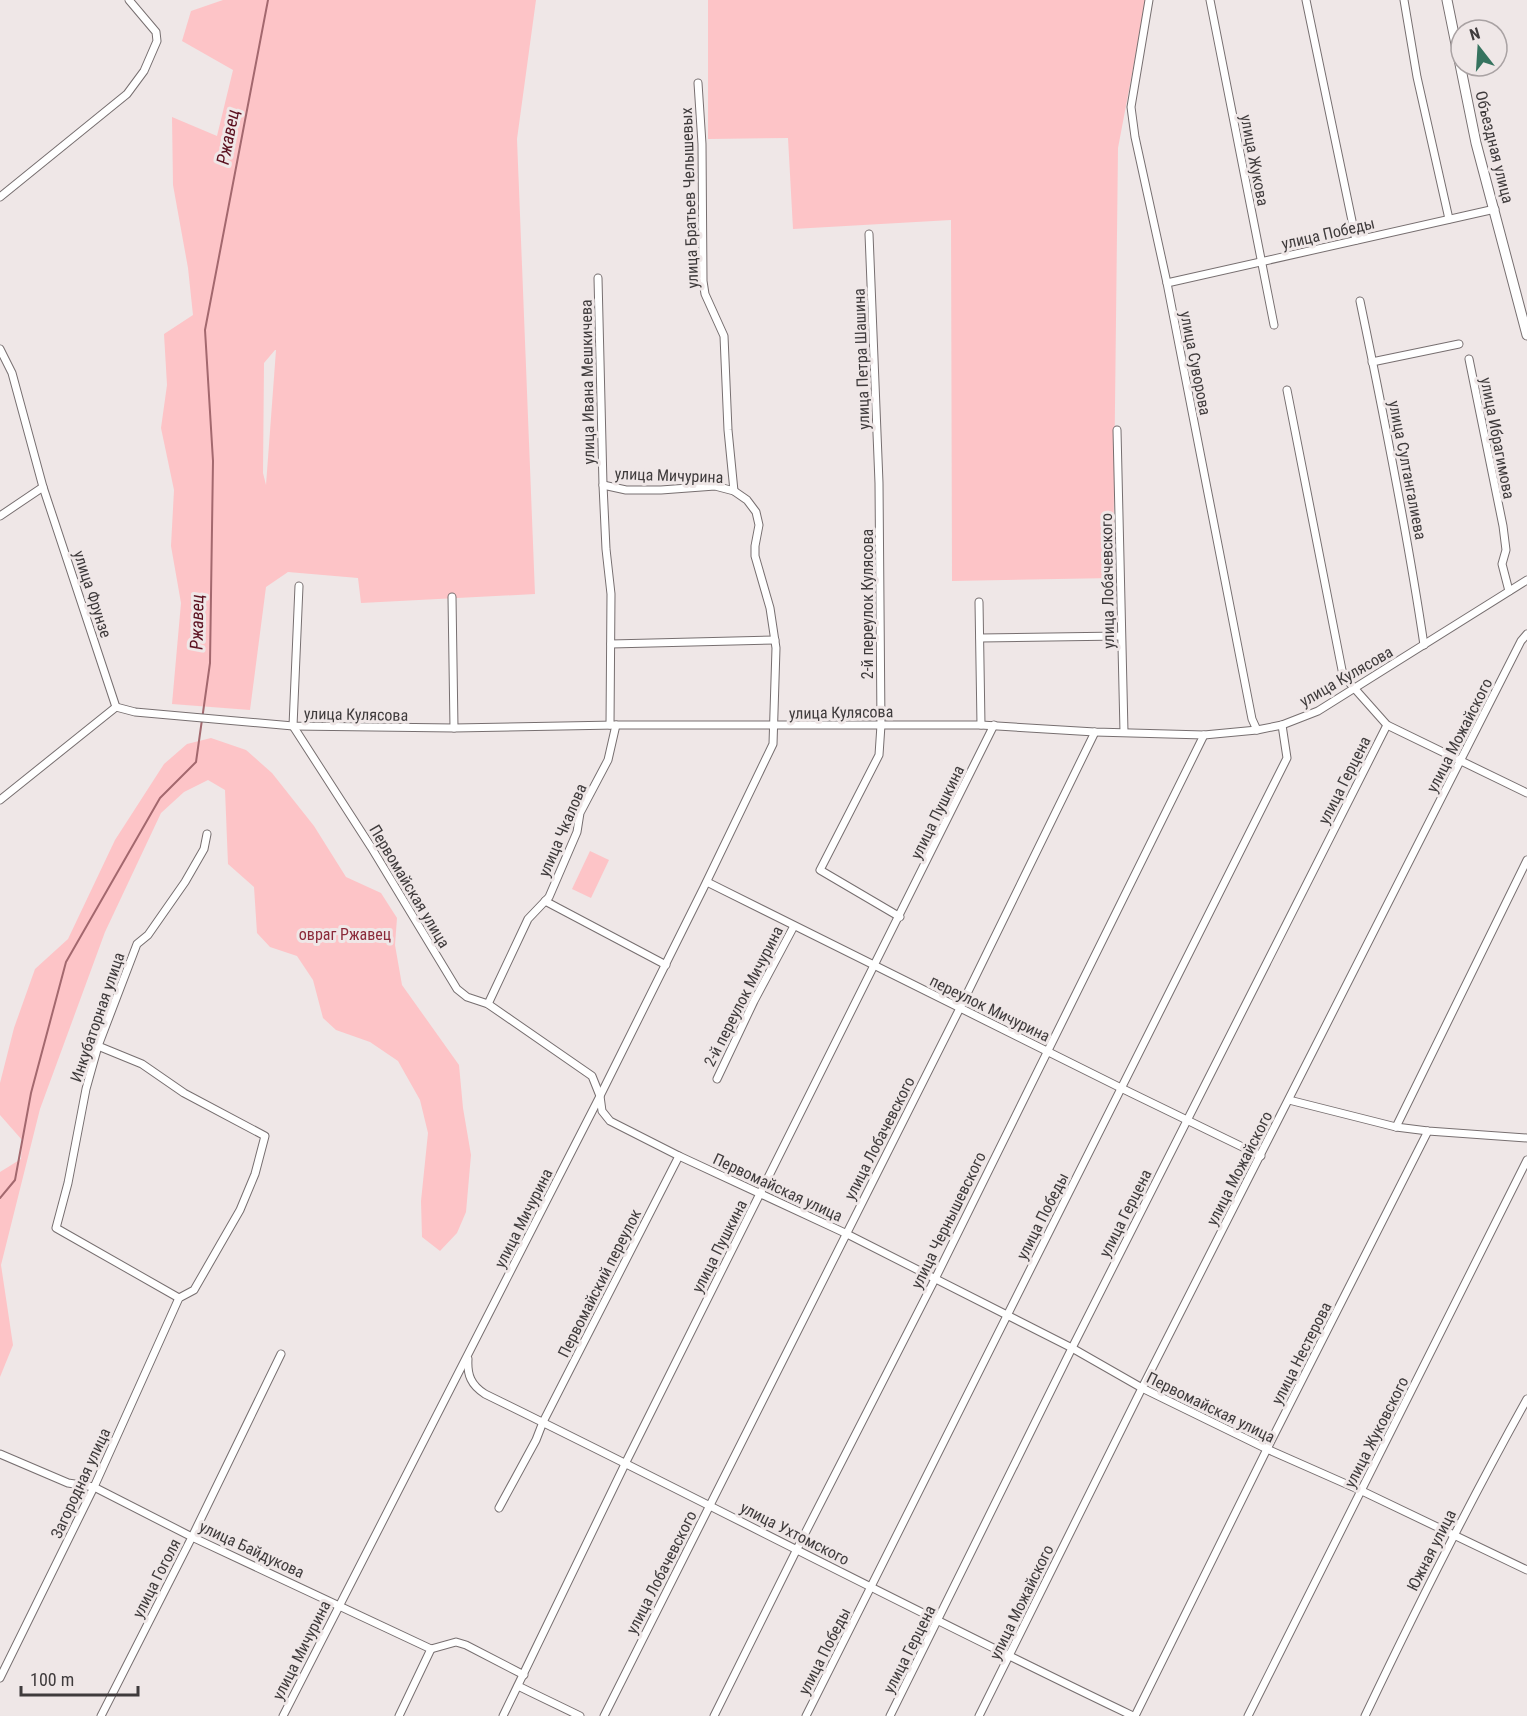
<svg xmlns="http://www.w3.org/2000/svg" width="1527" height="1716" font-family="'Roboto Condensed',sans-serif">
  <style>
    .green { fill: #fdc4c7; fill-rule: evenodd }
    .lines { fill: none; stroke-linecap: round; stroke-linejoin: round }
    .stream { stroke: #a3686e; stroke-width: 2 }
    .minor-casing { stroke: #776f70; stroke-width: 9 }
    .tertiary-casing { stroke: #776f70; stroke-width: 11 }
    .minor { stroke: #fff; stroke-width: 7 }
    .tertiary { stroke: #fff; stroke-width: 9 }
    .labels { text-anchor: middle; stroke-width: 6; stroke-linejoin: round; paint-order: stroke }
    .street-label { font-size: 16px; fill: #3f3b3c; stroke: #efe7e7 }
    .park-label { font-size: 16px; fill: #8b2a3a; stroke: #efe7e7 }
    .water-label { font-size: 18px; font-style: italic; fill: #5b1120; stroke: #efe7e7 }
  </style>
  <rect width="100%" height="100%" fill="#efe7e7"/>
  <!-- green -->
  <g class="green">
    <path d="M223,0H536L517,139L535,594L361,603L358,578L288,572L266,587L250,710L172,704L181,603L171,546L174,490L161,428L167,385L164,334L193,315L188,268L173,185L172,117L217,136L233,70L182,41L191,11ZM275,350H276L266,485L263,473L264,363Z"/>
    <polygon points="708,0 1146,0 1118,148 1113,578 952,581 951,220 793,229 788,138 708,139"/>
    <polygon points="211,738 246,750 272,773 314,826 346,877 381,893 397,918 395,945 402,985 459,1065 463,1108 471,1155 466,1212 457,1233 440,1251 422,1237 421,1201 428,1133 420,1100 398,1061 370,1042 336,1030 323,1018 313,980 297,956 270,947 257,933 254,887 228,864 225,790 208,780 184,792 161,813 105,932 40,1109 1,1265 13,1345 0,1377 0,1172 21,1159 22,1140 0,1115 0,1083 14,1028 35,969 68,939 115,840 164,764 187,744"/>
    <polygon points="590,851 609,860 591,898 572,889"/>
  </g>
  <g class="lines">
    <!-- stream -->
    <polyline class="stream" points="0,1198 15,1180 31,1093 66,962 160,798 196,762 210,663 213,461 205,330 268,0"/>
    <defs>
      <g id="minor">
        <polyline points="1149,0 1131,107 1135,137 1167,283 1252,719 1257,730"/>
        <polyline points="1210,0 1274,325"/>
        <polyline points="1306,0 1356,240"/>
        <polyline points="1404,0 1417,77 1449,219"/>
        <polyline points="698,83 702,144 703,281 705,294 724,336 728,430 734,491"/>
        <polyline points="0,197 127,94 144,71 157,41 156,32 129,0"/>
        <polyline points="869,234 879,483 881,725 879,755 820,870 900,917"/>
        <polyline points="598,278 603,485 606,549 611,594 610,725"/>
        <polyline points="1167,283 1495,209"/>
        <path d="M1360,301C1384,416 1407,530 1424,645"/>
        <polyline points="0,349 12,373 43,487 116,707"/>
        <polyline points="1469,359 1503,526 1506,550 1502,564 1509,591"/>
        <polyline points="1372,362 1459,344"/>
        <polyline points="1287,390 1342,670 1347,680 1387,725 1527,793"/>
        <polyline points="1117,430 1124,732"/>
        <polyline points="0,516 43,487"/>
        <polyline points="299,586 293,726 371,847 457,989 467,997 488,1004 592,1076 600,1096 602,1111 610,1121 679,1156 845,1233 1072,1348 1142,1388 1267,1449 1362,1491 1527,1570"/>
        <polyline points="452,597 454,728"/>
        <polyline points="979,602 981,725"/>
        <polyline points="980,638 1121,636"/>
        <polyline points="611,644 775,640"/>
        <polyline points="116,707 135,712 293,726 454,728 616,725 981,725 1095,732 1204,735 1257,730 1282,725 1318,711 1527,580"/>
        <polyline points="0,800 116,707"/>
        <polyline points="707,882 1121,1088 1261,1156"/>
        <polyline points="545,901 666,965"/>
        <polyline points="488,1004 528,919 549,897 577,832 580,813 608,760 616,725"/>
        <polyline points="717,1079 754,1001 794,926"/>
        <polyline points="1289,1100 1396,1127 1428,1131 1527,1138"/>
        <polyline points="1396,1127 1527,860"/>
        <polyline points="179,1298 56,1228 68,1183 86,1089 98,1046 137,944 148,935 185,882 204,849 207,834"/>
        <path d="M468,1359C467,1375 471,1385 485,1394C702,1500 915,1612 1133,1716"/>
        <polyline points="0,1454 68,1483 94,1487 192,1537 431,1649 456,1642 466,1645 524,1675"/>
        <polyline points="499,1508 536,1440 543,1422 679,1156"/>
        <polyline points="0,1678 94,1487 179,1298 194,1290 240,1210 255,1174 265,1136 184,1093 142,1064 98,1046"/>
        <polyline points="518,1686 580,1716"/>
        <polyline points="101,1716 192,1537 281,1354"/>
        <polyline points="283,1716 600,1096 704,887 773,744 776,648 770,608 755,556 755,546 759,525 756,512 747,500 734,491 715,486 661,490 626,490 603,485"/>
        <polyline points="399,1716 431,1649"/>
        <polyline points="503,1716 626,1462 994,725"/>
        <polyline points="604,1716 960,1008 1095,732"/>
        <polyline points="714,1716 797,1549 935,1279 1204,735"/>
        <polyline points="806,1716 1287,758 1282,725"/>
        <polyline points="890,1716 1072,1348 1387,725"/>
        <polyline points="979,1716 1142,1388 1521,641 1527,634"/>
        <polyline points="1135,1716 1267,1449 1428,1131"/>
        <polyline points="1248,1716 1527,1160"/>
        <path d="M1365,1716C1416,1609 1469,1503 1527,1399"/>
      </g>
      <polyline id="tertiary" points="1447,0 1476,143 1527,335"/>
    </defs>
    <!-- minor casing -->
    <use href="#minor" class="minor-casing"/>
    <!-- tertiary casing -->
    <use href="#tertiary" class="tertiary-casing"/>
    <!-- minor -->
    <use href="#minor" class="minor"/>
    <!-- tertiary -->
    <use href="#tertiary" class="tertiary"/>
  </g>
  <g class="labels">
    <!-- street labels -->
    <g class="street-label">
      <text transform="translate(1495 147) rotate(76)" y="6">Объездная улица</text>
      <text transform="translate(1255 160) rotate(79)" y="6">улица Жукова</text>
      <text transform="translate(689 198) rotate(-92)" y="6">улица Братьев Челышевых</text>
      <text transform="translate(1328 233) rotate(-13)" y="6">улица Победы</text>
      <text transform="translate(861 359) rotate(-92)" y="6">улица Петра Шашина</text>
      <text transform="translate(1196 363) rotate(79)" y="6">улица Суворова</text>
      <text transform="translate(587 382) rotate(-91)" y="6">улица Ивана Мешкичева</text>
      <text transform="translate(1498 438) rotate(79)" y="6">улица Ибрагимова</text>
      <text transform="translate(1408 470) rotate(79)" y="6">улица Султангалиева</text>
      <text transform="translate(669 475) rotate(2)" y="6">улица Мичурина</text>
      <text transform="translate(1107 581) rotate(-91)" y="6">улица Лобачевского</text>
      <text transform="translate(93 594) rotate(72)" y="6">улица Фрунзе</text>
      <text transform="translate(867 604) rotate(-90)" y="6">2-й переулок Кулясова</text>
      <text transform="translate(1346 676) rotate(-30)" y="6">улица Кулясова</text>
      <text transform="translate(841 712) rotate(-1)" y="6">улица Кулясова</text>
      <text transform="translate(356 714) rotate(1)" y="6">улица Кулясова</text>
      <text transform="translate(1459 735) rotate(-63)" y="6">улица Можайского</text>
      <text transform="translate(1344 780) rotate(-63)" y="6">улица Герцена</text>
      <text transform="translate(937 812) rotate(-64)" y="6">улица Пушкина</text>
      <text transform="translate(562 830) rotate(-67)" y="6">улица Чкалова</text>
      <text transform="translate(410 886) rotate(59)" y="6">Первомайская улица</text>
      <text transform="translate(743 996) rotate(-63)" y="6">2-й переулок Мичурина</text>
      <text transform="translate(990 1008) rotate(26)" y="6">переулок Мичурина</text>
      <text transform="translate(97 1017) rotate(-71)" y="6">Инкубаторная улица</text>
      <text transform="translate(879 1138) rotate(-63)" y="6">улица Лобачевского</text>
      <text transform="translate(1239 1168) rotate(-63)" y="6">улица Можайского</text>
      <text transform="translate(778 1187) rotate(25)" y="6">Первомайская улица</text>
      <text transform="translate(1125 1213) rotate(-63)" y="6">улица Герцена</text>
      <text transform="translate(1042 1216) rotate(-63)" y="6">улица Победы</text>
      <text transform="translate(523 1218) rotate(-63)" y="6">улица Мичурина</text>
      <text transform="translate(948 1220) rotate(-64)" y="6">улица Чернышевского</text>
      <text transform="translate(719 1246) rotate(-63)" y="6">улица Пушкина</text>
      <text transform="translate(599 1283) rotate(-63)" y="6">Первомайский переулок</text>
      <text transform="translate(1301 1353) rotate(-63)" y="6">улица Нестерова</text>
      <text transform="translate(1211 1407) rotate(26)" y="6">Первомайская улица</text>
      <text transform="translate(1376 1432) rotate(-63)" y="6">улица Жуковского</text>
      <text transform="translate(80 1483) rotate(-65)" y="6">Загородная улица</text>
      <text transform="translate(795 1533) rotate(27)" y="6">улица Ухтомского</text>
      <text transform="translate(252 1549) rotate(25)" y="6">улица Байдукова</text>
      <text transform="translate(1431 1550) rotate(-63)" y="6">Южная улица</text>
      <text transform="translate(661 1572) rotate(-63)" y="6">улица Лобачевского</text>
      <text transform="translate(156 1578) rotate(-63)" y="6">улица Гоголя</text>
      <text transform="translate(1021 1602) rotate(-64)" y="6">улица Можайского</text>
      <text transform="translate(909 1649) rotate(-63)" y="6">улица Герцена</text>
      <text transform="translate(301 1650) rotate(-63)" y="6">улица Мичурина</text>
      <text transform="translate(824 1651) rotate(-63)" y="6">улица Победы</text>
    </g>
    <!-- park labels -->
    <g class="park-label">
      <text x="345" y="940">овраг Ржавец</text>
    </g>
    <!-- water labels -->
    <g class="water-label">
      <text transform="translate(228 137) rotate(-79)" y="6">Ржавец</text>
      <text transform="translate(197 622) rotate(-89)" y="6">Ржавец</text>
    </g>
  </g>
  <!-- north arrow -->
  <g transform="translate(1479 48) rotate(343)"><circle r="28" fill="#efe7e7" stroke="#a9a2a3" stroke-width="1.5"/>
  <path d="M0-4.5L10 22L0 15L-10 22Z" fill="#36735f"/>
  <text y="-9" font-size="16" font-weight="bold" text-anchor="middle" fill="#3f3b3c">N</text>
  </g>
  <!-- scale -->
  <path d="M21 1686v9h117v-9" fill="none" stroke="#3f3b3c" stroke-width="3"/>
  <text x="30" y="1686" font-size="18" fill="#3f3b3c" stroke="#efe7e7" stroke-width="4.5" paint-order="stroke">100 m</text>
</svg>
